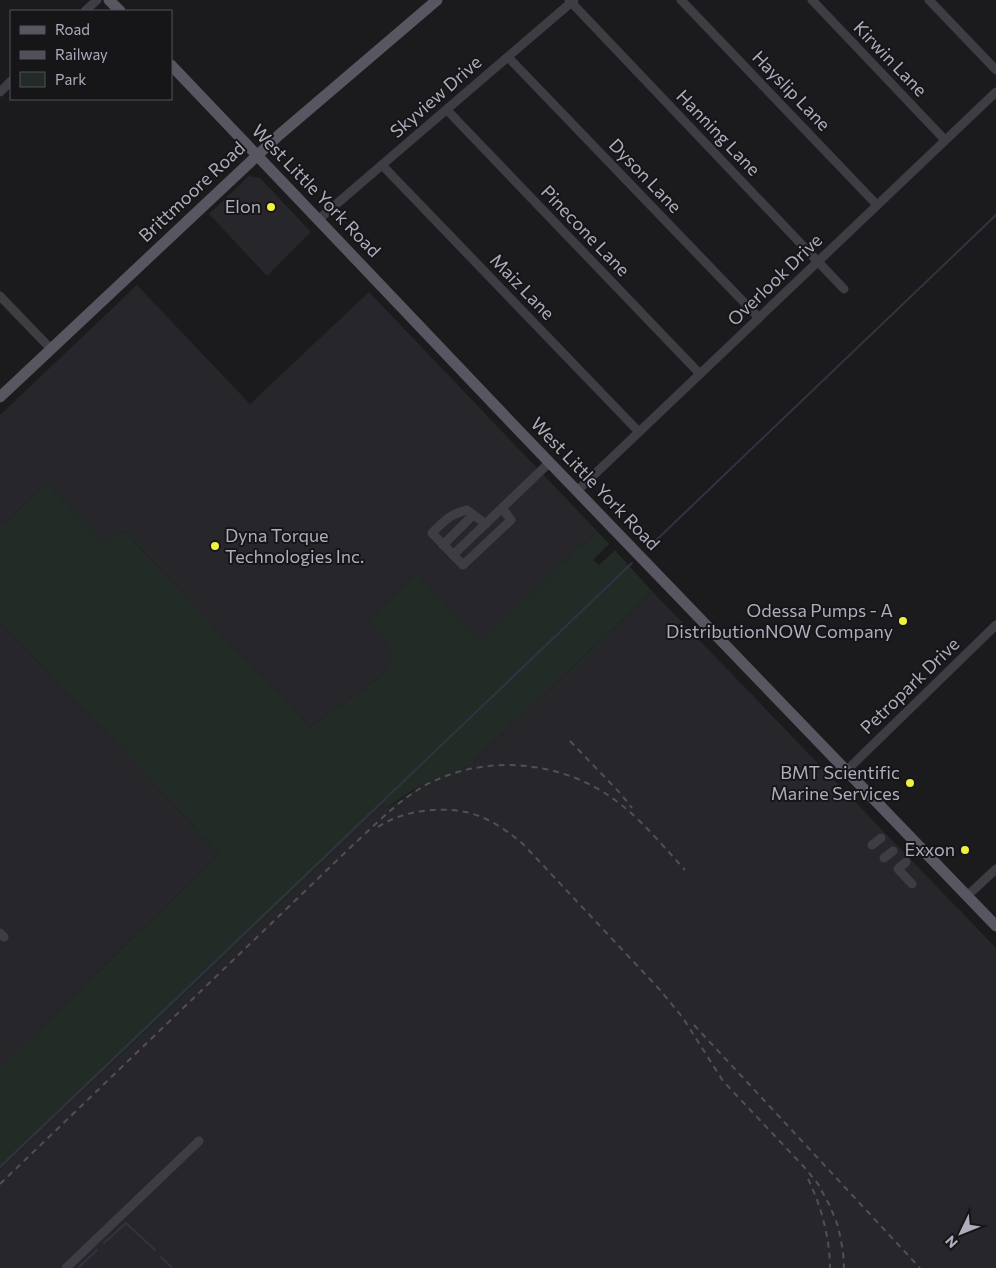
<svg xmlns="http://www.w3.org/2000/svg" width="996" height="1268" font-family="Commissioner,sans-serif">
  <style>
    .built { fill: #27262a }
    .green { fill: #222b26 }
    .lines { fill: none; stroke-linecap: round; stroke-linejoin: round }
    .stream { stroke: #303341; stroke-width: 2 }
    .minor { stroke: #3e3d44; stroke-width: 9 }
    .major { stroke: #585761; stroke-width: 11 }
    .rail { stroke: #515059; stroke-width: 2; stroke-dasharray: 6 5; stroke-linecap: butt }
    .poi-dot { fill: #f0f13e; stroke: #161518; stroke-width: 2 }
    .labels { text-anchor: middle; stroke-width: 4; stroke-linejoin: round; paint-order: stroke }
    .street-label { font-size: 18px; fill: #adadbc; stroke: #161518 }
    .poi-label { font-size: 18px; fill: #adadbc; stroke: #161518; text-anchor: end }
  </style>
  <rect width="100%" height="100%" fill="#1b1a1d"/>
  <!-- built -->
  <g class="built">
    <polygon points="249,176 260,178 311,232 267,276 209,214"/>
    <polygon points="137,285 250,404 369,292 597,531 482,641 418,573 367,620 388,642 392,652 392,662 387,671 311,727 125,532 117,531 104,545 46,484 0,527 0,415"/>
    <polygon points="652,591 996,948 996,1268 0,1268 0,1170 384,804 388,808 428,781 474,761"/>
    <polygon points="0,622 220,854 0,1066"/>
  </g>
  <!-- green -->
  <path class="green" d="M46,484L104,544L117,531L125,532L311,727L387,671C399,647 382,637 367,620L418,573L482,640L597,531L609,544L593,560L599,565L615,550L652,591L474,761L475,764C440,774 416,786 387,808L384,804L0,1170V1066L220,854L0,622V527Z"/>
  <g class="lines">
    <!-- stream -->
    <g class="stream">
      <polyline points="649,547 996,215"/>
      <polyline points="0,1167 632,563"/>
      <polyline points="104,1243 126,1223 155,1250"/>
      <polyline points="161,1257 172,1268"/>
      <polyline points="78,1268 97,1250"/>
    </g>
    <!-- minor -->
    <g class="minor">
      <polyline points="569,0 844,289"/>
      <polyline points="681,0 877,205"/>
      <polyline points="812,0 945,140"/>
      <polyline points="929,0 996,70"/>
      <polyline points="85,11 97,0"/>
      <polyline points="508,57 759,318"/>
      <polyline points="0,92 11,81"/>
      <polyline points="447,110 700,374"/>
      <polyline points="382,165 639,432"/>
      <polyline points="319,219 574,0"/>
      <polyline points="0,296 51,349"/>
      <polyline points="577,491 996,92"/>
      <path d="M486,524L467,510C450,514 444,521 432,533L463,565L511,520L502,508"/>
      <polyline points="443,545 473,515"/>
      <polyline points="453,555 550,462"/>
      <polyline points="846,771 996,625"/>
      <polyline points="872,845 881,838"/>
      <polyline points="884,858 893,851"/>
      <polyline points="906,862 898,869 912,884"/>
      <polyline points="967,896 996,869"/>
      <polyline points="0,933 4,937"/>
      <polyline points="66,1268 199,1141"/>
    </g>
    <!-- major -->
    <g class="major">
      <polyline points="109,0 120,11"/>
      <polyline points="171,65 525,437 996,926"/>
      <polyline points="0,397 279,135 437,0"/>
    </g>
    <!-- rail -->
    <g class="rail">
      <polyline points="570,741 620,793 632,808"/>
      <path d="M378,827C406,808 453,804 484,818C499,825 511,834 523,844L661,991L683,1018L723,1081L805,1168L818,1184L830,1206L838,1226L843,1251L844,1268"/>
      <polyline points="694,1025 920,1268"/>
      <path d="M808,1179C821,1205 830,1239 830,1268"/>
      <path d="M0,1184L354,844C376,824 398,801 424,786C484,753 561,760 615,800C641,819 663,846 685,870"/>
    </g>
  </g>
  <!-- markers -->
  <g class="poi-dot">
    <circle cx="271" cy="207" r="5"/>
    <circle cx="215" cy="546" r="5"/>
    <circle cx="903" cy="621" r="5"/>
    <circle cx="910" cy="783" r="5"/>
    <circle cx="965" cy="850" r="5"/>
  </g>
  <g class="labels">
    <!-- street labels -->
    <g class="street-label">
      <text transform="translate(890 59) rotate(46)" y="6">Kirwin Lane</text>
      <text transform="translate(791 91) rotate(46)" y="6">Hayslip Lane</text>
      <text transform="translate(436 97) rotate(-41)" y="6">Skyview Drive</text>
      <text transform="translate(718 133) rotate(46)" y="6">Hanning Lane</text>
      <text transform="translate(645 176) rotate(46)" y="6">Dyson Lane</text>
      <text transform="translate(316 191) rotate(46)" y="6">West Little York Road</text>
      <text transform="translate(192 192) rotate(-43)" y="6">Brittmoore Road</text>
      <text transform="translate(585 231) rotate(46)" y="6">Pinecone Lane</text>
      <text transform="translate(775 280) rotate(-44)" y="6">Overlook Drive</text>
      <text transform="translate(522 287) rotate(46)" y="6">Maiz Lane</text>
      <text transform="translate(595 484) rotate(46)" y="6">West Little York Road</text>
      <text transform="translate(910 686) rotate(-44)" y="6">Petropark Drive</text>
    </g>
    <!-- poi labels -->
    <g class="poi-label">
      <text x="261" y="213">Elon</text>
      <text x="225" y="542" text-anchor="start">Dyna Torque<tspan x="225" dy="21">Technologies Inc.</tspan></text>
      <text x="893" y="617">Odessa Pumps - A<tspan x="893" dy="21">DistributionNOW Company</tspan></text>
      <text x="900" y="779">BMT Scientific<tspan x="900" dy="21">Marine Services</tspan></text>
      <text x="955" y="856">Exxon</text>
    </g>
  </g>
  <!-- legend -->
  <rect x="10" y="10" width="162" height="90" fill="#161518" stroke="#52525a"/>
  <rect x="20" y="26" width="25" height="8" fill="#585761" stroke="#52525a"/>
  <text x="55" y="35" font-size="15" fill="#adadbc">Road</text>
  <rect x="20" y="51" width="25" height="8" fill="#515059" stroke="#52525a"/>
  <text x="55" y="60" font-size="15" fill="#adadbc">Railway</text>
  <rect x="20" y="72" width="25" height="15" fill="#222b26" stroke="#52525a"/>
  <text x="55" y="85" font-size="15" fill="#adadbc">Park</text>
  <!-- north arrow -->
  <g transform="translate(961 1233) rotate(227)" stroke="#161518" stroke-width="4" paint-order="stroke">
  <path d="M0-4L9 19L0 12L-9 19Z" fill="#adadbc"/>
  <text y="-8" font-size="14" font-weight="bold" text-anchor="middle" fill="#adadbc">N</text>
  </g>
</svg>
